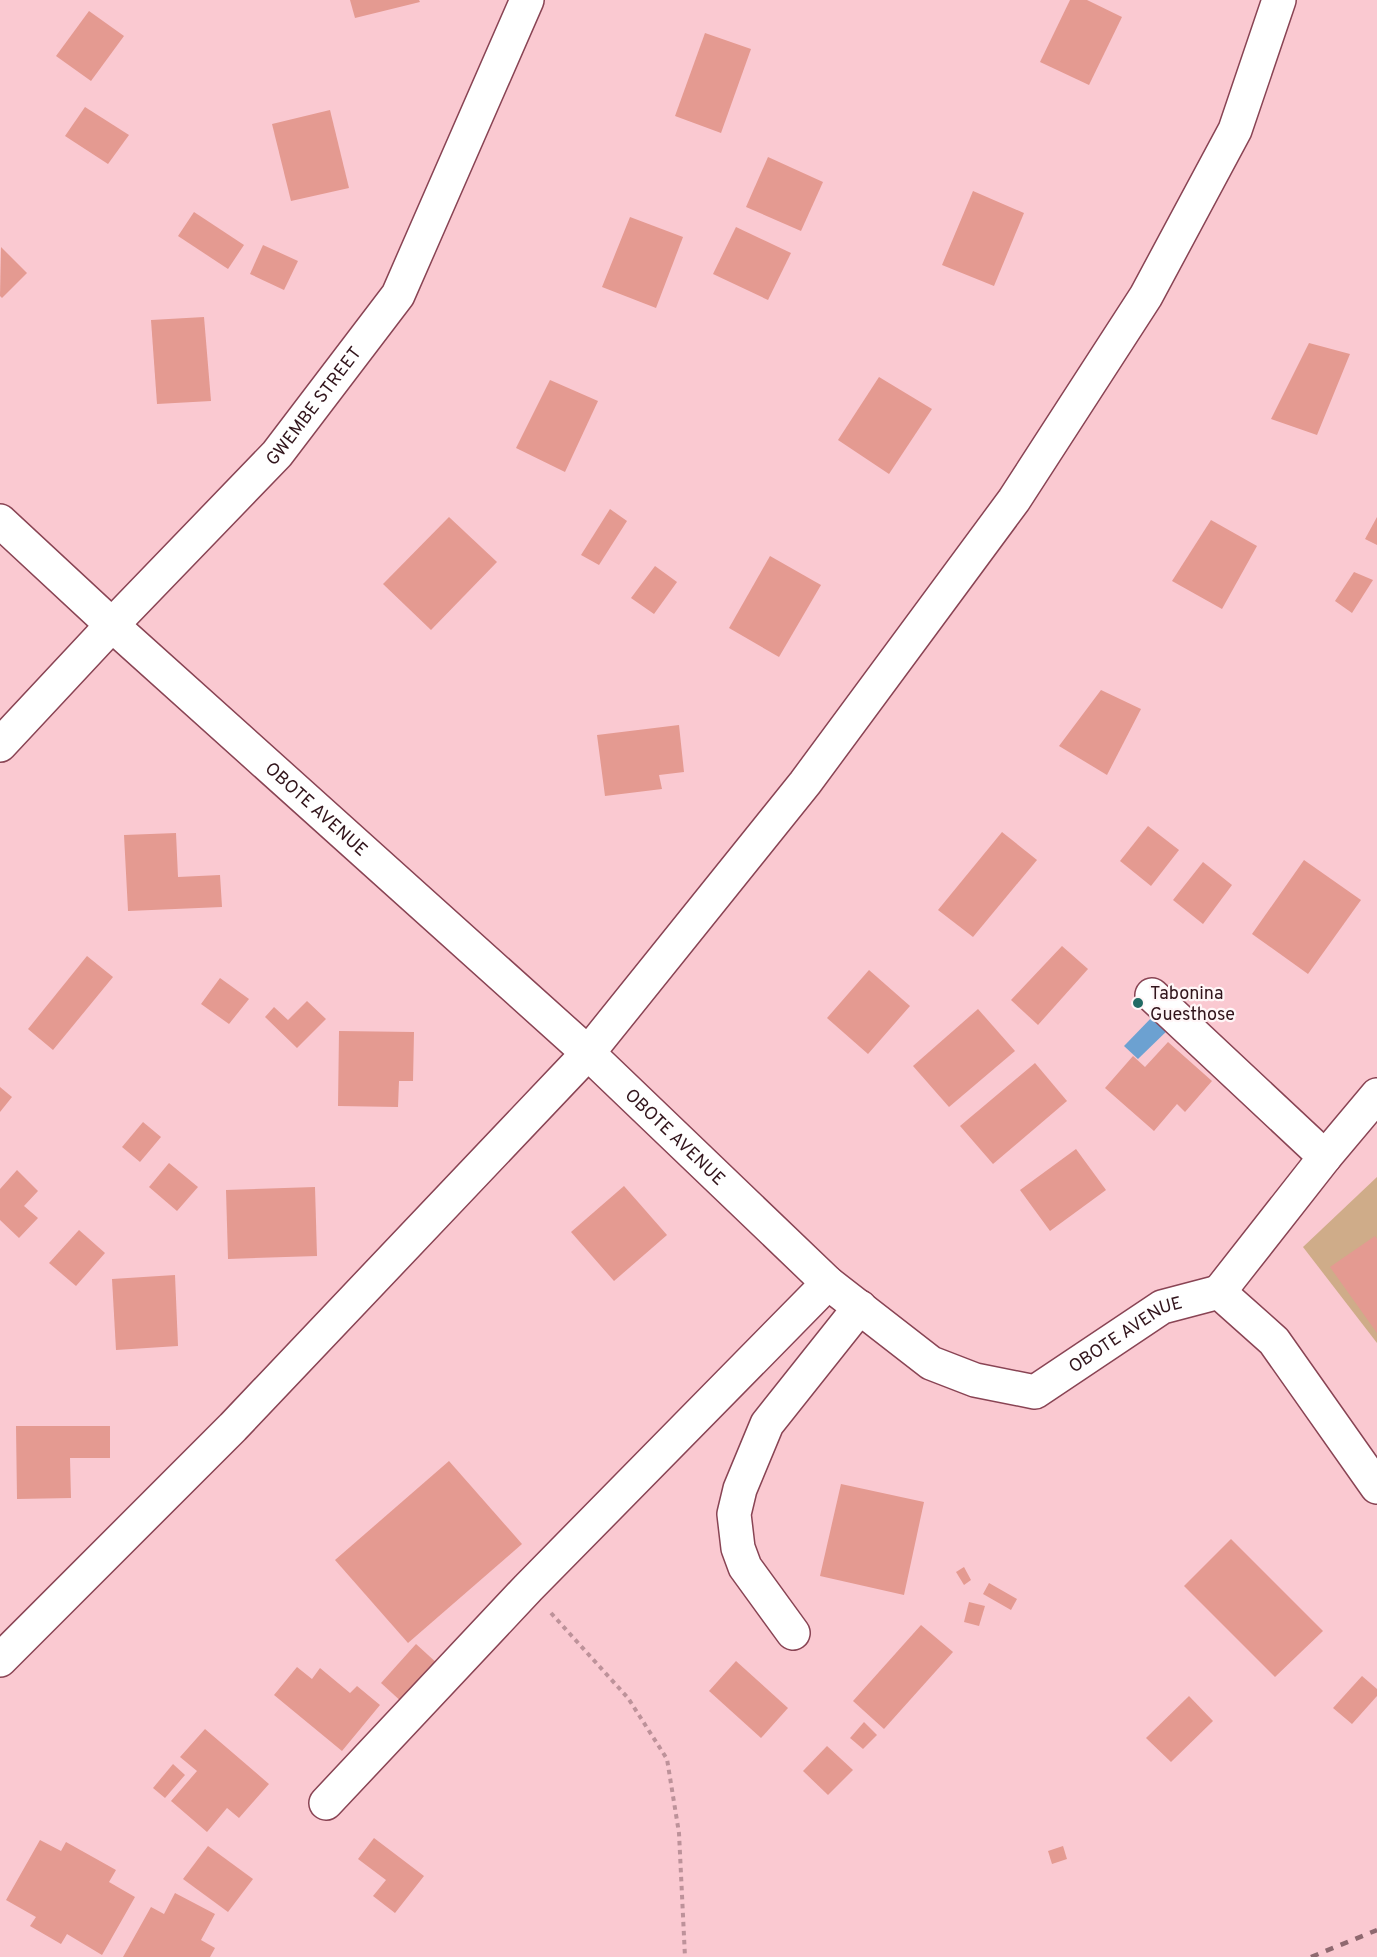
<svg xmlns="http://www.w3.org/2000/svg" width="1377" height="1957" font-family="Overpass,sans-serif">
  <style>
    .green { fill: #cfac89 }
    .water { fill: #6ca1d1 }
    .building { fill: #e49a91 }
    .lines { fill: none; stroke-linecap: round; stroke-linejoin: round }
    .minor-casing { stroke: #894454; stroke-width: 36 }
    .path { stroke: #bd929a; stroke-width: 4; stroke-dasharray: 4.5 4.5; stroke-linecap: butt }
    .minor { stroke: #fff; stroke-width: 33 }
    .rail { stroke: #8f6970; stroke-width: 4.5; stroke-dasharray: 8 8; stroke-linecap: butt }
    .poi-dot { fill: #216b64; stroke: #fff6f7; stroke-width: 2 }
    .labels { text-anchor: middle; stroke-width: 4.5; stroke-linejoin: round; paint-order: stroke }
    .street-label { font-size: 18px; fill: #31141b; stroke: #fff6f7 }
    .poi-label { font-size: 18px; fill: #31141b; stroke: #fff6f7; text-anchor: start }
  </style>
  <rect width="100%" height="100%" fill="#fac9d1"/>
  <!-- green -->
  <polygon class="green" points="1377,1177 1377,1343 1303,1247"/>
  <!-- water -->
  <polygon class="water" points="1155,1014 1172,1026 1138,1059 1124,1046"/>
  <!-- building -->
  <g class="building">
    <polygon points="350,0 419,0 420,2 355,18"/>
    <polygon points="1070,0 1087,0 1122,17 1089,85 1040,62"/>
    <polygon points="89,11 124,36 91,81 56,56"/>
    <polygon points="705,33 751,49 721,133 675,116"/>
    <polygon points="85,107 129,135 108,164 65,136"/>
    <polygon points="330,110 349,188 291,201 272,124"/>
    <polygon points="768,157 823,182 801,231 746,207"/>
    <polygon points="973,191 1024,213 994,286 942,265"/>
    <polygon points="194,212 244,245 228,269 178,236"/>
    <polygon points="630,217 683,237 656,308 602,287"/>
    <polygon points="736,227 791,253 768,300 713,274"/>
    <polygon points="263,245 298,261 284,290 250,274"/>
    <polygon points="1,247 27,273 2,298 0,296"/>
    <polygon points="204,317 211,401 157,404 151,320"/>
    <polygon points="1309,343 1350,354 1317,435 1271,419"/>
    <polygon points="879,377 932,409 889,474 838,440"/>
    <polygon points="550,380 598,401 565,472 516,448"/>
    <polygon points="610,509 627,521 599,565 581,555"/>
    <polygon points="449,517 497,562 431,630 383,584"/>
    <polygon points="1377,517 1377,545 1365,539"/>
    <polygon points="1211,520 1257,546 1222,609 1172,581"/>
    <polygon points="770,556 821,585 779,657 729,628"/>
    <polygon points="655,566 677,582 654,614 631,598"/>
    <polygon points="1354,572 1373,580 1352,613 1335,601"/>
    <polygon points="1101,690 1141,709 1107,775 1059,746"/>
    <polygon points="679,725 684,772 659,775 662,789 605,796 597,735"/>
    <polygon points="1148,826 1179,850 1151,886 1120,861"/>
    <polygon points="1002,832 1037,860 973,937 938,910"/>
    <polygon points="176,833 178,877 220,875 222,907 128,911 124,835"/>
    <polygon points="1304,860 1361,900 1308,974 1252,934"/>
    <polygon points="1203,862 1232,885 1203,924 1173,900"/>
    <polygon points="1062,946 1088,969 1038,1025 1011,1000"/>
    <polygon points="87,956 113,977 53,1050 28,1029"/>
    <polygon points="869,970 910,1006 868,1054 827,1018"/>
    <polygon points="220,978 249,999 229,1024 201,1004"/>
    <polygon points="307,1001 326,1019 297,1048 265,1017 274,1007 288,1020"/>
    <polygon points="978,1009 1015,1051 949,1107 913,1066"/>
    <polygon points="339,1031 414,1032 413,1081 399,1081 398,1107 338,1106"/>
    <polygon points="1168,1042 1212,1081 1185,1112 1177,1104 1154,1131 1105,1088 1133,1056 1145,1067"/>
    <polygon points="1035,1063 1067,1101 993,1164 960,1126"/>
    <polygon points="0,1087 12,1097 0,1112"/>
    <polygon points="143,1122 161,1137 140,1162 122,1147"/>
    <polygon points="1076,1149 1106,1190 1050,1231 1020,1190"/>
    <polygon points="169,1163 198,1187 177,1211 149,1187"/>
    <polygon points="17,1170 38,1191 24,1206 38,1218 19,1238 0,1220 0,1189"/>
    <polygon points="624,1186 667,1235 614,1281 571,1232"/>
    <polygon points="315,1187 317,1256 228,1259 226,1190"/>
    <polygon points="79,1230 105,1253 76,1286 49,1263"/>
    <polygon points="1375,1236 1377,1239 1377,1333 1330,1267"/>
    <polygon points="175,1275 178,1346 116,1350 112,1279"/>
    <polygon points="16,1426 110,1426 110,1458 70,1458 71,1498 17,1499"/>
    <polygon points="449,1461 522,1544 408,1643 335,1560"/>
    <polygon points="841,1484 924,1502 904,1595 820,1576"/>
    <polygon points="1231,1539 1323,1631 1275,1677 1184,1586"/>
    <polygon points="964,1567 971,1580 964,1585 956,1572"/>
    <polygon points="989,1583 1017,1599 1011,1610 983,1594"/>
    <polygon points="969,1602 985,1606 979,1626 964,1622"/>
    <polygon points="921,1625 953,1652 884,1729 853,1701"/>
    <polygon points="416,1644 439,1665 404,1704 381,1683"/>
    <polygon points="736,1661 788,1708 761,1738 709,1691"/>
    <polygon points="297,1667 312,1679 320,1668 350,1693 357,1686 380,1705 342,1751 274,1695"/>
    <polygon points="1362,1676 1377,1689 1377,1696 1352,1724 1333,1708"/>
    <polygon points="1189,1696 1213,1721 1171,1762 1146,1738"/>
    <polygon points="864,1722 877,1735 863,1749 850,1738"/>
    <polygon points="205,1729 269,1784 239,1818 227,1808 207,1832 171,1801 197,1771 180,1757"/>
    <polygon points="827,1746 853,1770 828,1795 803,1771"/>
    <polygon points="173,1764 185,1775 165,1798 153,1788"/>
    <polygon points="374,1838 424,1876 395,1913 373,1896 386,1880 358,1859"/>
    <polygon points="40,1840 61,1851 66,1842 116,1870 109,1882 135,1897 102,1955 67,1934 61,1944 30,1926 36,1917 6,1900"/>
    <polygon points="208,1846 253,1879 228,1912 183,1879"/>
    <polygon points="1063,1846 1067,1859 1052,1864 1048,1851"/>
    <polygon points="175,1893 215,1914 201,1940 215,1948 210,1957 123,1957 151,1907 164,1914"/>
  </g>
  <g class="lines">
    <defs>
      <g id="minor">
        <path id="s1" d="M0,521L112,625L588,1053L828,1283L931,1363L975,1380L1035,1392L1162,1307L1219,1292L1274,1341L1377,1487"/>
        <path id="s2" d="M0,745L112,625L277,454L398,295L527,0"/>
        <polyline points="1152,995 1325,1157"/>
        <polyline points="1219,1292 1325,1157 1377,1095"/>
        <polyline points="793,1633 745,1567 738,1548 734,1514 740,1489 767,1424 860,1307"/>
        <polyline points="0,1660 233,1427 588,1053 805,783 1014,500 1146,296 1235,130 1279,0"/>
        <polyline points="326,1803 528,1588 828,1283"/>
      </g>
    </defs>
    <!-- minor casing -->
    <use href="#minor" class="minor-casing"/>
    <!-- path -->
    <polyline class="path" points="551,1613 628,1698 667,1759 679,1833 685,1957"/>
    <!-- minor -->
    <use href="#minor" class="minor"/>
    <!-- rail -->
    <polyline class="rail" points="1311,1957 1377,1930"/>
  </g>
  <!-- markers -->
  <circle class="poi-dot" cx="1138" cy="1003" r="6"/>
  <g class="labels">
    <!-- street labels -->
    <g class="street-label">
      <text dy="6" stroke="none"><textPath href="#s2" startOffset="462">GWEMBE STREET</textPath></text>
      <text dy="6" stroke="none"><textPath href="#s1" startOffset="428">OBOTE AVENUE</textPath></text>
      <text dy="6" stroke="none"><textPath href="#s1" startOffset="914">OBOTE AVENUE</textPath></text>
      <text dy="6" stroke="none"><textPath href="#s1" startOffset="1472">OBOTE AVENUE</textPath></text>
    </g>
    <!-- poi labels -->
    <g class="poi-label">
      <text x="1150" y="999">Tabonina<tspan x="1150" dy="21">Guesthose</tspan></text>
    </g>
  </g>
</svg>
